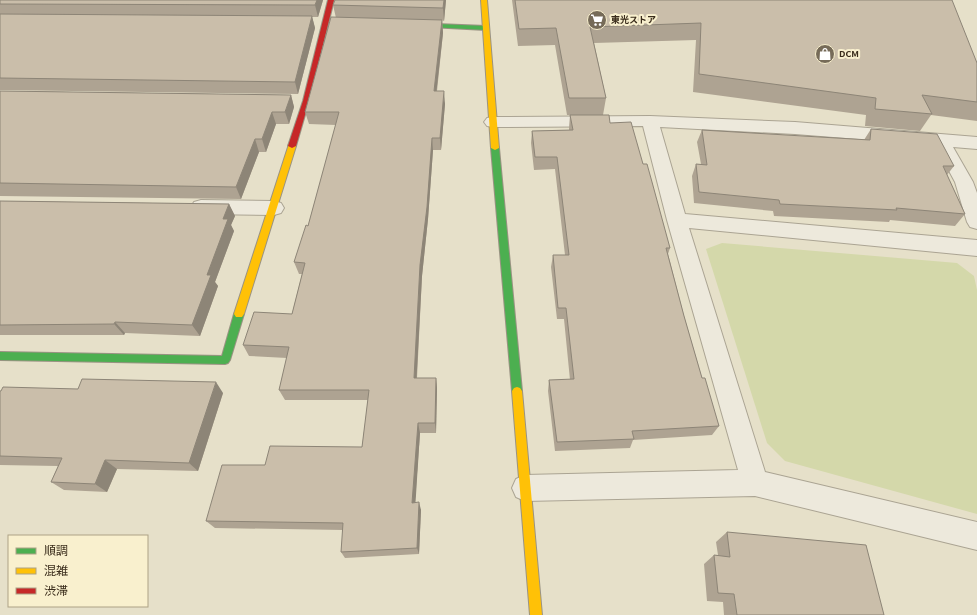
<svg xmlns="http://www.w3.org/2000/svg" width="977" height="615" font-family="Georgia,'Noto Sans JP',serif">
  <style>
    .green { fill: #d4d8aa }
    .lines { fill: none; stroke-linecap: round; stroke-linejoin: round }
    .street-casing { stroke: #aba493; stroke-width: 2 }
    .fast-casing { stroke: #9a9383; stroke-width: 2 }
    .slow-casing { stroke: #9a9383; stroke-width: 2 }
    .jam-casing { stroke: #9a9383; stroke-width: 2 }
    .street { fill: #ede9dc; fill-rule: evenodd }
    .fast { fill: #4caf50; fill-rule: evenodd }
    .slow { fill: #ffc107; fill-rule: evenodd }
    .jam { fill: #c62828; fill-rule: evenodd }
    .wall { fill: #aea392 }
    .shaded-wall { fill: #8d8577 }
    .building { fill: #cabeaa; stroke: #8d8577 }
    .labels { text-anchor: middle; stroke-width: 4; stroke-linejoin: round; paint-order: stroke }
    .far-poi-label { font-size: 9px; font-weight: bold; fill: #3a2c1b; stroke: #f9f0ce; text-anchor: start }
  </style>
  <rect width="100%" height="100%" fill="#e6e0c9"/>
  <!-- green -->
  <polygon class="green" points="722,243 957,263 974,276 977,290 977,514 785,461 767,443 706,249"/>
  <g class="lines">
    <defs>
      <g id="street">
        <polygon points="650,116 795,122 977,137 977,149 953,147 973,182 977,193 977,229 970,227 967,222 955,182 935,145 795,134 660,127 685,214 977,240 977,256 689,228 765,472 977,522 977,550 755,496 525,501 516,497 512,488 516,479 525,475 738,470 667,220 643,126 493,127 487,126 484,122 487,118 493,117"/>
        <polygon points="201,200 274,201 281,203 284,208 281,213 274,215 201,214 194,212 191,207 194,202"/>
      </g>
      <g id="fast">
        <polygon points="412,23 486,26 489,28 486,30 410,26 410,24"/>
        <polygon points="492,146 498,146 499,148 522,391 520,394 517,395 514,394 512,391 491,148"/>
        <polygon points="239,310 242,311 244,314 230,360 228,363 225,364 0,360 0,352 222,356 234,314 236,311"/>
      </g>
      <g id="slow">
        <polygon points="481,0 487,0 499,148 495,150 491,148"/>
        <polygon points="289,144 295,144 296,146 244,314 242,317 236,317 234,314"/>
        <polygon points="517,387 520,388 522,391 542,615 530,615 512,391 514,388"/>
      </g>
      <polygon id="jam" points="328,0 334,0 309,101 296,146 292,148 288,146 303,101"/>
    </defs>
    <!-- street casing -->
    <use href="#street" class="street-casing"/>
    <!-- fast casing -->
    <use href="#fast" class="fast-casing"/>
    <!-- slow casing -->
    <use href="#slow" class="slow-casing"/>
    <!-- jam casing -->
    <use href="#jam" class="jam-casing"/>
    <!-- street -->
    <use href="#street" class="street"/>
    <!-- fast -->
    <use href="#fast" class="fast"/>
    <!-- slow -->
    <use href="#slow" class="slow"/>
    <!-- jam -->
    <use href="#jam" class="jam"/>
  </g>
  <!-- wall -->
  <g class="wall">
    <polygon points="0,0 323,0 318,17 312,17 315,28 298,94 0,90"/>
    <polygon points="335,0 446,0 444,21 442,20 443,33 437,91 445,104 441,150 433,150 428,219 422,276 417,378 436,378 437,388 436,433 420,433 415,502 421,510 419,554 345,558 341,552 343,530 215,528 206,521 265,465 362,447 368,400 285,400 279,390 287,358 249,356 243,345 292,314 302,274 299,274 294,262 308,226 336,125 309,124 305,112 336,18 333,5"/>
    <polygon points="512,0 949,0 977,63 977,121 931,115 920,131 865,126 866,115 693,92 696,40 594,43 606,98 603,115 567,115 555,45 518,46"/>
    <polygon points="0,91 291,95 294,107 289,124 276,124 266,152 259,152 241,199 0,196"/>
    <polygon points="570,115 610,123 643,164 670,248 668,254 684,316 702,378 719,426 712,435 633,440 630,448 555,451 548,391 549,380 570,380 564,319 557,319 551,267 553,255 565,255 555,169 534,170 531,143 532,131 569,130 569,128"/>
    <polygon points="871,129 954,166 947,175 965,214 955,226 890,220 889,222 774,216 773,211 694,203 692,176 696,164 701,164 697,142 702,130 864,140"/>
    <polygon points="0,201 229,204 235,216 231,225 234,231 215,282 218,286 200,336 125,333 124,335 0,335"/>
    <polygon points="0,391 223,393 198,471 117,469 107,492 64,490 51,482 58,466 0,465"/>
    <polygon points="727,532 884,615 724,615 723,602 707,601 704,564 714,555 718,555 716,542"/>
  </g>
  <!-- shaded-wall -->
  <g class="shaded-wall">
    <polygon points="317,0 323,0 318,17 315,5"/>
    <polygon points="444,0 446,0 444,21 443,8"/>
    <polygon points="312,16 315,28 298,94 295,82"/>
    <polygon points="442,20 443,33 435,104 434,91"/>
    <polygon points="444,91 445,104 441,150 440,138"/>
    <polygon points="291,95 294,107 289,124 285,112"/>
    <polygon points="272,112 276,124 266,152 262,139"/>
    <polygon points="432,138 433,150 428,219 422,276 416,388 414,378 420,265"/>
    <polygon points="255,139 259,152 241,199 236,187"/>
    <polygon points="229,204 235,216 231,225 234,231 215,282 218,286 200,336 192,325 223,219"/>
    <polygon points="115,322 125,333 124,335 114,324"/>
    <polygon points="436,378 437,388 436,433 435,423"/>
    <polygon points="216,382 223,393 198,471 189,463"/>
    <polygon points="418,423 420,433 415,510 412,503"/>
    <polygon points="105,460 117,469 107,492 95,484"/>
    <polygon points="419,502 421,510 419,554 417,548"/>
  </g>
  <!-- building -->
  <g class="building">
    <polygon points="0,0 317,0 315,5 0,4"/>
    <polygon points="335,0 444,0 443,8 333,5"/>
    <polygon points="515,0 952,0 977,63 977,102 922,95 932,114 875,109 876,98 699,74 701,23 590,27 606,98 569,98 556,28 519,29"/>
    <polygon points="0,14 312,16 295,82 0,78"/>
    <polygon points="331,17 442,20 434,91 444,91 440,138 432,138 427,207 420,265 414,378 436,378 435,423 418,423 412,503 419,502 417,548 341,552 343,523 206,521 222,465 265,465 270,446 362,447 369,390 279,390 289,347 243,345 254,312 292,314 305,263 294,262 306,225 308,226 339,112 305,112"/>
    <polygon points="0,91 291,95 285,112 272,112 262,139 255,139 236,187 0,183"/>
    <polygon points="570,115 609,115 610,123 631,122 643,164 647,164 652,182 670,248 666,248 684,316 702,378 705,378 719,426 632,431 634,439 557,442 549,380 574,379 566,308 558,308 553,255 569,255 557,157 535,157 532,131 573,130"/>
    <polygon points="871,129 937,134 954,166 943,166 965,214 896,208 897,210 780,204 779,200 699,192 696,164 707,165 702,130 870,140"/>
    <polygon points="0,201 229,204 223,219 228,219 207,275 211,275 192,325 115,322 114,324 0,325"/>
    <polygon points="82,379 216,382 189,463 105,460 95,484 51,482 62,458 0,456 0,391 1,391 3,387 78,389"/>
    <polygon points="727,532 866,545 884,615 737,615 734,594 718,593 714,555 730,557"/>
  </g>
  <!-- icons -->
  <defs>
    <symbol id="supermarket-disc" viewBox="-11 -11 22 22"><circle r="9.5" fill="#766b58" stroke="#f9f0ce"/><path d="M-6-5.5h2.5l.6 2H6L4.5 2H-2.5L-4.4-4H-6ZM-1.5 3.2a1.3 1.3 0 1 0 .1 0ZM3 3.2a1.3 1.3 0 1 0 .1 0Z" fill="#fff"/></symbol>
    <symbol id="shop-disc" viewBox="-11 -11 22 22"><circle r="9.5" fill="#766b58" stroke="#f9f0ce"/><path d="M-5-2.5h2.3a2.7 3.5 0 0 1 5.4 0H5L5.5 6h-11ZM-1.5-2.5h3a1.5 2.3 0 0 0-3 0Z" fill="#fff"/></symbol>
  </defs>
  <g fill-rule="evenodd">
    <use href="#supermarket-disc" x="586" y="9" width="22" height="22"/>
    <use href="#shop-disc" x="814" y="43" width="22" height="22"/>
  </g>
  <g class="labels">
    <!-- far-poi labels -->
    <g class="far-poi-label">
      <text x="611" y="23">東光ストア</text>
      <text x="839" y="57">DCM</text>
    </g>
  </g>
  <!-- legend -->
  <rect x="8" y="535" width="140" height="72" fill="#f9f0ce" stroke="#ada286"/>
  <rect x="16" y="548" width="20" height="6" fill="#4caf50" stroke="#ada286"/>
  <text x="44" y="555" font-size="12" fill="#3a2c1b">順調</text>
  <rect x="16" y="568" width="20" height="6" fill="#ffc107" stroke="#ada286"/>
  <text x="44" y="575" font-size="12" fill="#3a2c1b">混雑</text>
  <rect x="16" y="588" width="20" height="6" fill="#c62828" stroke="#ada286"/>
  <text x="44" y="595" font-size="12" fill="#3a2c1b">渋滞</text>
</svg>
